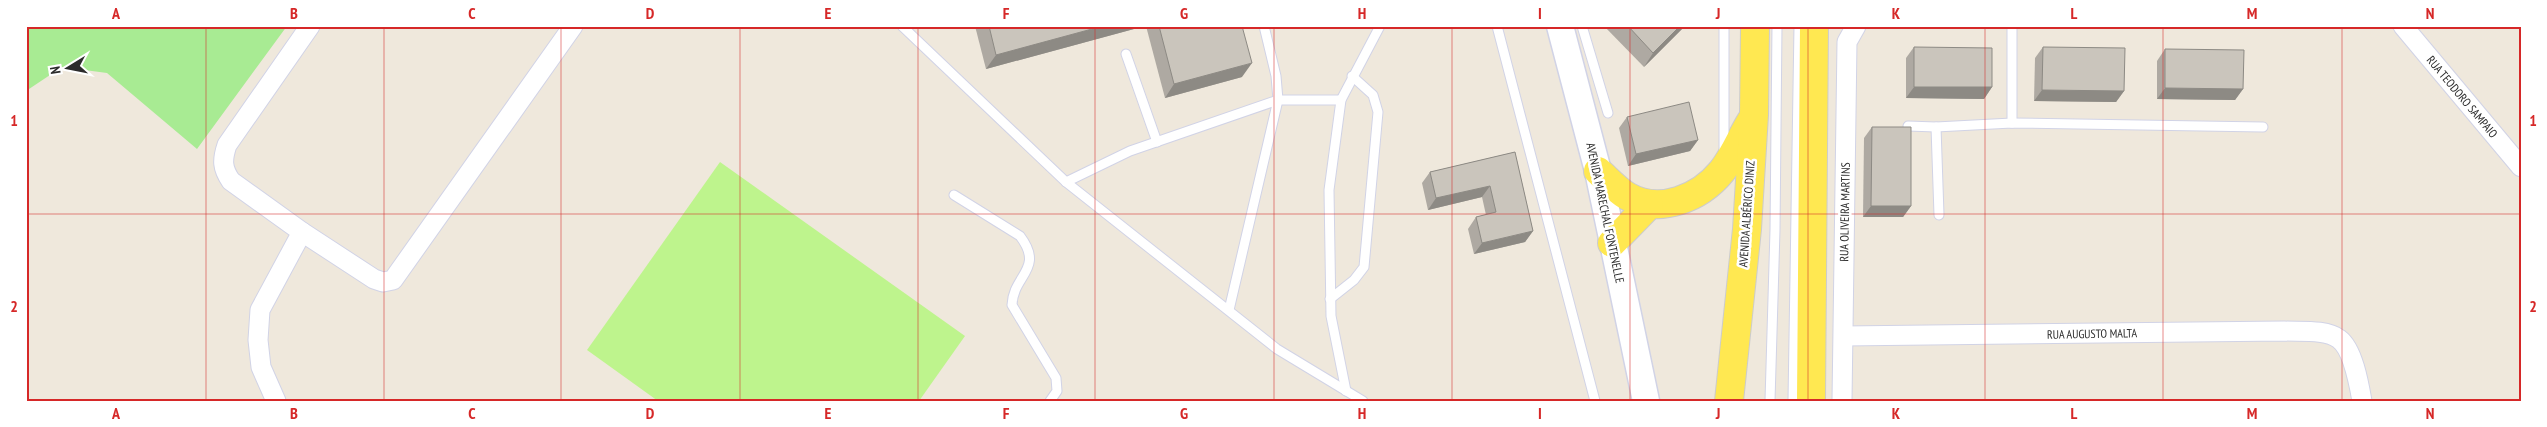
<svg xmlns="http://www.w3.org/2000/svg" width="2547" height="427" font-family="'PT Sans Narrow',sans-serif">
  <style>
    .green { fill: #a8eb93 }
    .pitch { fill: #bef48d }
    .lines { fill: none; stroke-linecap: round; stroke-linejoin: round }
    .service-casing { stroke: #d1d3e6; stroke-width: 11 }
    .minor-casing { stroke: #d1d3e6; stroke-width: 21 }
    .secondary-casing { stroke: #d1d3e6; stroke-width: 29 }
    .primary-casing { stroke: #ccc; stroke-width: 30 }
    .service { stroke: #fff; stroke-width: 9 }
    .minor { stroke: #fff; stroke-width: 19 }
    .secondary { stroke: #fff; stroke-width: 26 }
    .primary { stroke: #ffe851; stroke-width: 28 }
    .wall { fill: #aea9a2 }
    .shaded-wall { fill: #8d8a84 }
    .building { fill: #cac5bc; stroke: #8d8a84 }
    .grid { fill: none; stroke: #d62828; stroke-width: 1; stroke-opacity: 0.55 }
    .labels { text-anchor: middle; stroke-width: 5; stroke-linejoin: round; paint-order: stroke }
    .street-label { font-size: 12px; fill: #2b2b2b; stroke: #fff }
    .neatline { fill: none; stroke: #d62828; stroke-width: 2 }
    .grid-label { font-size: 16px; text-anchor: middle; font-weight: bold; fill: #d62828 }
  </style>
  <rect width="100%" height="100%" fill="#efe8dc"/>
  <!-- green -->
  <polygon class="green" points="26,26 287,26 197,149 107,73 62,67 26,91"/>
  <!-- pitch -->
  <polygon class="pitch" points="720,162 965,336 919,401 658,401 587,350"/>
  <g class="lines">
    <defs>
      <g id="service">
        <polyline points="902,26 1066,182 1277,349 1363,401"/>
        <polyline points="1497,26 1595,401"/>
        <polyline points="1582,26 1608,113"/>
        <polyline points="1126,54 1157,142"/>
        <polyline points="2012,123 2012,26"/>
        <polyline points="1908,126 1936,127 2012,123 2263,127"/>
        <polyline points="1936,127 1939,215"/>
        <polyline points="1724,153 1724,26"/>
        <polyline points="1066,182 1130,151 1278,100 1341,100"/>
        <path d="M954,195L1020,236C1045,269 1013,275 1012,305L1056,378L1057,391L1050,401"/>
        <polyline points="1330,299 1354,280 1364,267 1378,112 1373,95 1352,76"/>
        <polyline points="1229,310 1278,100 1276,76 1264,26"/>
        <polyline points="1346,391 1331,316 1329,190 1341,100 1380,26"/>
        <polyline points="1770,401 1775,230 1777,26"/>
        <polyline points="1793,401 1799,26"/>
      </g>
      <g id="minor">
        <polyline points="2403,26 2521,167"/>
        <polyline points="302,232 374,279 383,282 393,280 573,26"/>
        <path d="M1844,336L2284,331C2300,332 2326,329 2339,339C2353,349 2359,384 2362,401"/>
        <path d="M276,401L261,367L258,340L260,310L302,232L231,181C222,168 222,160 227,145L310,26"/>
        <polyline points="1842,401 1847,42 1856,26"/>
      </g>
      <polyline id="secondary" points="1560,26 1598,171 1646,401"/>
      <g id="primary">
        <path d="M1598,171C1607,179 1617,190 1627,196C1660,215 1700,198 1722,171C1734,156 1741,137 1751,121"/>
        <polyline points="1612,243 1649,205"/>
        <polyline points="1729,401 1747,229 1754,115 1755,26"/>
        <polyline points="1811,401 1814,26"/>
      </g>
    </defs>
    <!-- service casing -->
    <use href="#service" class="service-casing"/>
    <!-- minor casing -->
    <use href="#minor" class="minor-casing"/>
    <!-- secondary casing -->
    <use href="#secondary" class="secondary-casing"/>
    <!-- primary casing -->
    <use href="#primary" class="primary-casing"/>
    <!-- service -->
    <use href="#service" class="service"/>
    <!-- minor -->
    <use href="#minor" class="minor"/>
    <!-- secondary -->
    <use href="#secondary" class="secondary"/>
    <!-- primary -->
    <use href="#primary" class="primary"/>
  </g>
  <!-- wall -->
  <g class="wall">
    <polygon points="975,26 1145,26 986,69"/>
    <polygon points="1146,26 1242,26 1242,77 1165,98"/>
    <polygon points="1604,26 1685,26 1644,67"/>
    <polygon points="1914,47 1992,87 1984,99 1906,98 1906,58"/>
    <polygon points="2043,47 2124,91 2116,102 2034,101 2035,58"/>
    <polygon points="2165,49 2243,89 2235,100 2157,99 2157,61"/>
    <polygon points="1627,117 1698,140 1690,151 1628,166 1619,128"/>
    <polygon points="1872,127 1911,206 1903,217 1863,217 1864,138"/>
    <polygon points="1515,152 1533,231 1525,242 1474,254 1468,229 1476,217 1486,215 1482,197 1428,210 1422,183 1430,172"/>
  </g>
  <!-- shaded-wall -->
  <g class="shaded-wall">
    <polygon points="1103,26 1145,26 986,69 996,55"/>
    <polygon points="1680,26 1685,26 1644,67 1653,53"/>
    <polygon points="1252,63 1242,77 1165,98 1174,84"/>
    <polygon points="1914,87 1992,87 1984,99 1906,98"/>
    <polygon points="2165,88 2243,89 2235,100 2157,99"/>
    <polygon points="2042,90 2124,91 2116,102 2034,101"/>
    <polygon points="1698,140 1690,151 1628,166 1636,154"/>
    <polygon points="1490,186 1482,197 1428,210 1436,198"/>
    <polygon points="1871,206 1911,206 1903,217 1863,217"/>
    <polygon points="1533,231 1525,242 1474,254 1482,243"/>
  </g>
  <!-- building -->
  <g class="building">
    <polygon points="989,26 1103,26 996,55"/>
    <polygon points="1159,26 1242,26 1252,63 1174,84"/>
    <polygon points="1628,26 1680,26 1653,53"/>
    <polygon points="1914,47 1992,48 1992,87 1914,87"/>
    <polygon points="2043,47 2125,48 2124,91 2042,90"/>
    <polygon points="2165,49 2244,50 2243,89 2165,88"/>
    <polygon points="1689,102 1698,140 1636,154 1627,117"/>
    <polygon points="1872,127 1911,127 1911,206 1871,206"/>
    <polygon points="1515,152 1533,231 1482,243 1476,217 1496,212 1490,186 1436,198 1430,172"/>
  </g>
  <!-- grid -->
  <path class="grid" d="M206,26V401M384,26V401M561,26V401M740,26V401M918,26V401M1095,26V401M1274,26V401M1452,26V401M1630,26V401M1808,26V401M1985,26V401M2163,26V401M2342,26V401M26,214H2521"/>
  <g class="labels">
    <!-- street labels -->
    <g class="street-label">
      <text transform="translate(2462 97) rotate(50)" y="4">RUA TEODORO SAMPAIO</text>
      <text transform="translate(1845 212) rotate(-89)" y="4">RUA OLIVEIRA MARTINS</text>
      <text transform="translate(1605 213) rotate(78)" y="4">AVENIDA MARECHAL FONTENELLE</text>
      <text transform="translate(1747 214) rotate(-86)" y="4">AVENIDA ALBÉRICO DINIZ</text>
      <text transform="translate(2092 334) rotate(-1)" y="4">RUA AUGUSTO MALTA</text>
    </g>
  </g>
  <!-- border -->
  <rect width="2547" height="427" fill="none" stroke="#ffffff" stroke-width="55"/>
  <!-- north arrow -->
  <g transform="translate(68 68) rotate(260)" stroke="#ffffff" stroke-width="4" paint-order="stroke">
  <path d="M0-4L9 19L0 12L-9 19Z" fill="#2b2b2b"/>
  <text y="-8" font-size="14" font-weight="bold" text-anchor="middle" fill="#2b2b2b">N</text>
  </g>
  <rect x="28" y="28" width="2492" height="372" class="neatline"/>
  <g class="grid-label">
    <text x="116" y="19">A</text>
    <text x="294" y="19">B</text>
    <text x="472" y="19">C</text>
    <text x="650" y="19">D</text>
    <text x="828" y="19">E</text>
    <text x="1006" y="19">F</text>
    <text x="1184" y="19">G</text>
    <text x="1362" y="19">H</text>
    <text x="1540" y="19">I</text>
    <text x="1718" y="19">J</text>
    <text x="1896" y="19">K</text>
    <text x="2074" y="19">L</text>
    <text x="2252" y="19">M</text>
    <text x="2430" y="19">N</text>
    <text x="14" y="126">1</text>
    <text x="2533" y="126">1</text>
    <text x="14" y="312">2</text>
    <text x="2533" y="312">2</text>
    <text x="116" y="419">A</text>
    <text x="294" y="419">B</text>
    <text x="472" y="419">C</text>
    <text x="650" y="419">D</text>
    <text x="828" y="419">E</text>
    <text x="1006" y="419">F</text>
    <text x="1184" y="419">G</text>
    <text x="1362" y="419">H</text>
    <text x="1540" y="419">I</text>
    <text x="1718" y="419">J</text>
    <text x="1896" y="419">K</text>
    <text x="2074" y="419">L</text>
    <text x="2252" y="419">M</text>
    <text x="2430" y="419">N</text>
  </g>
</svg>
